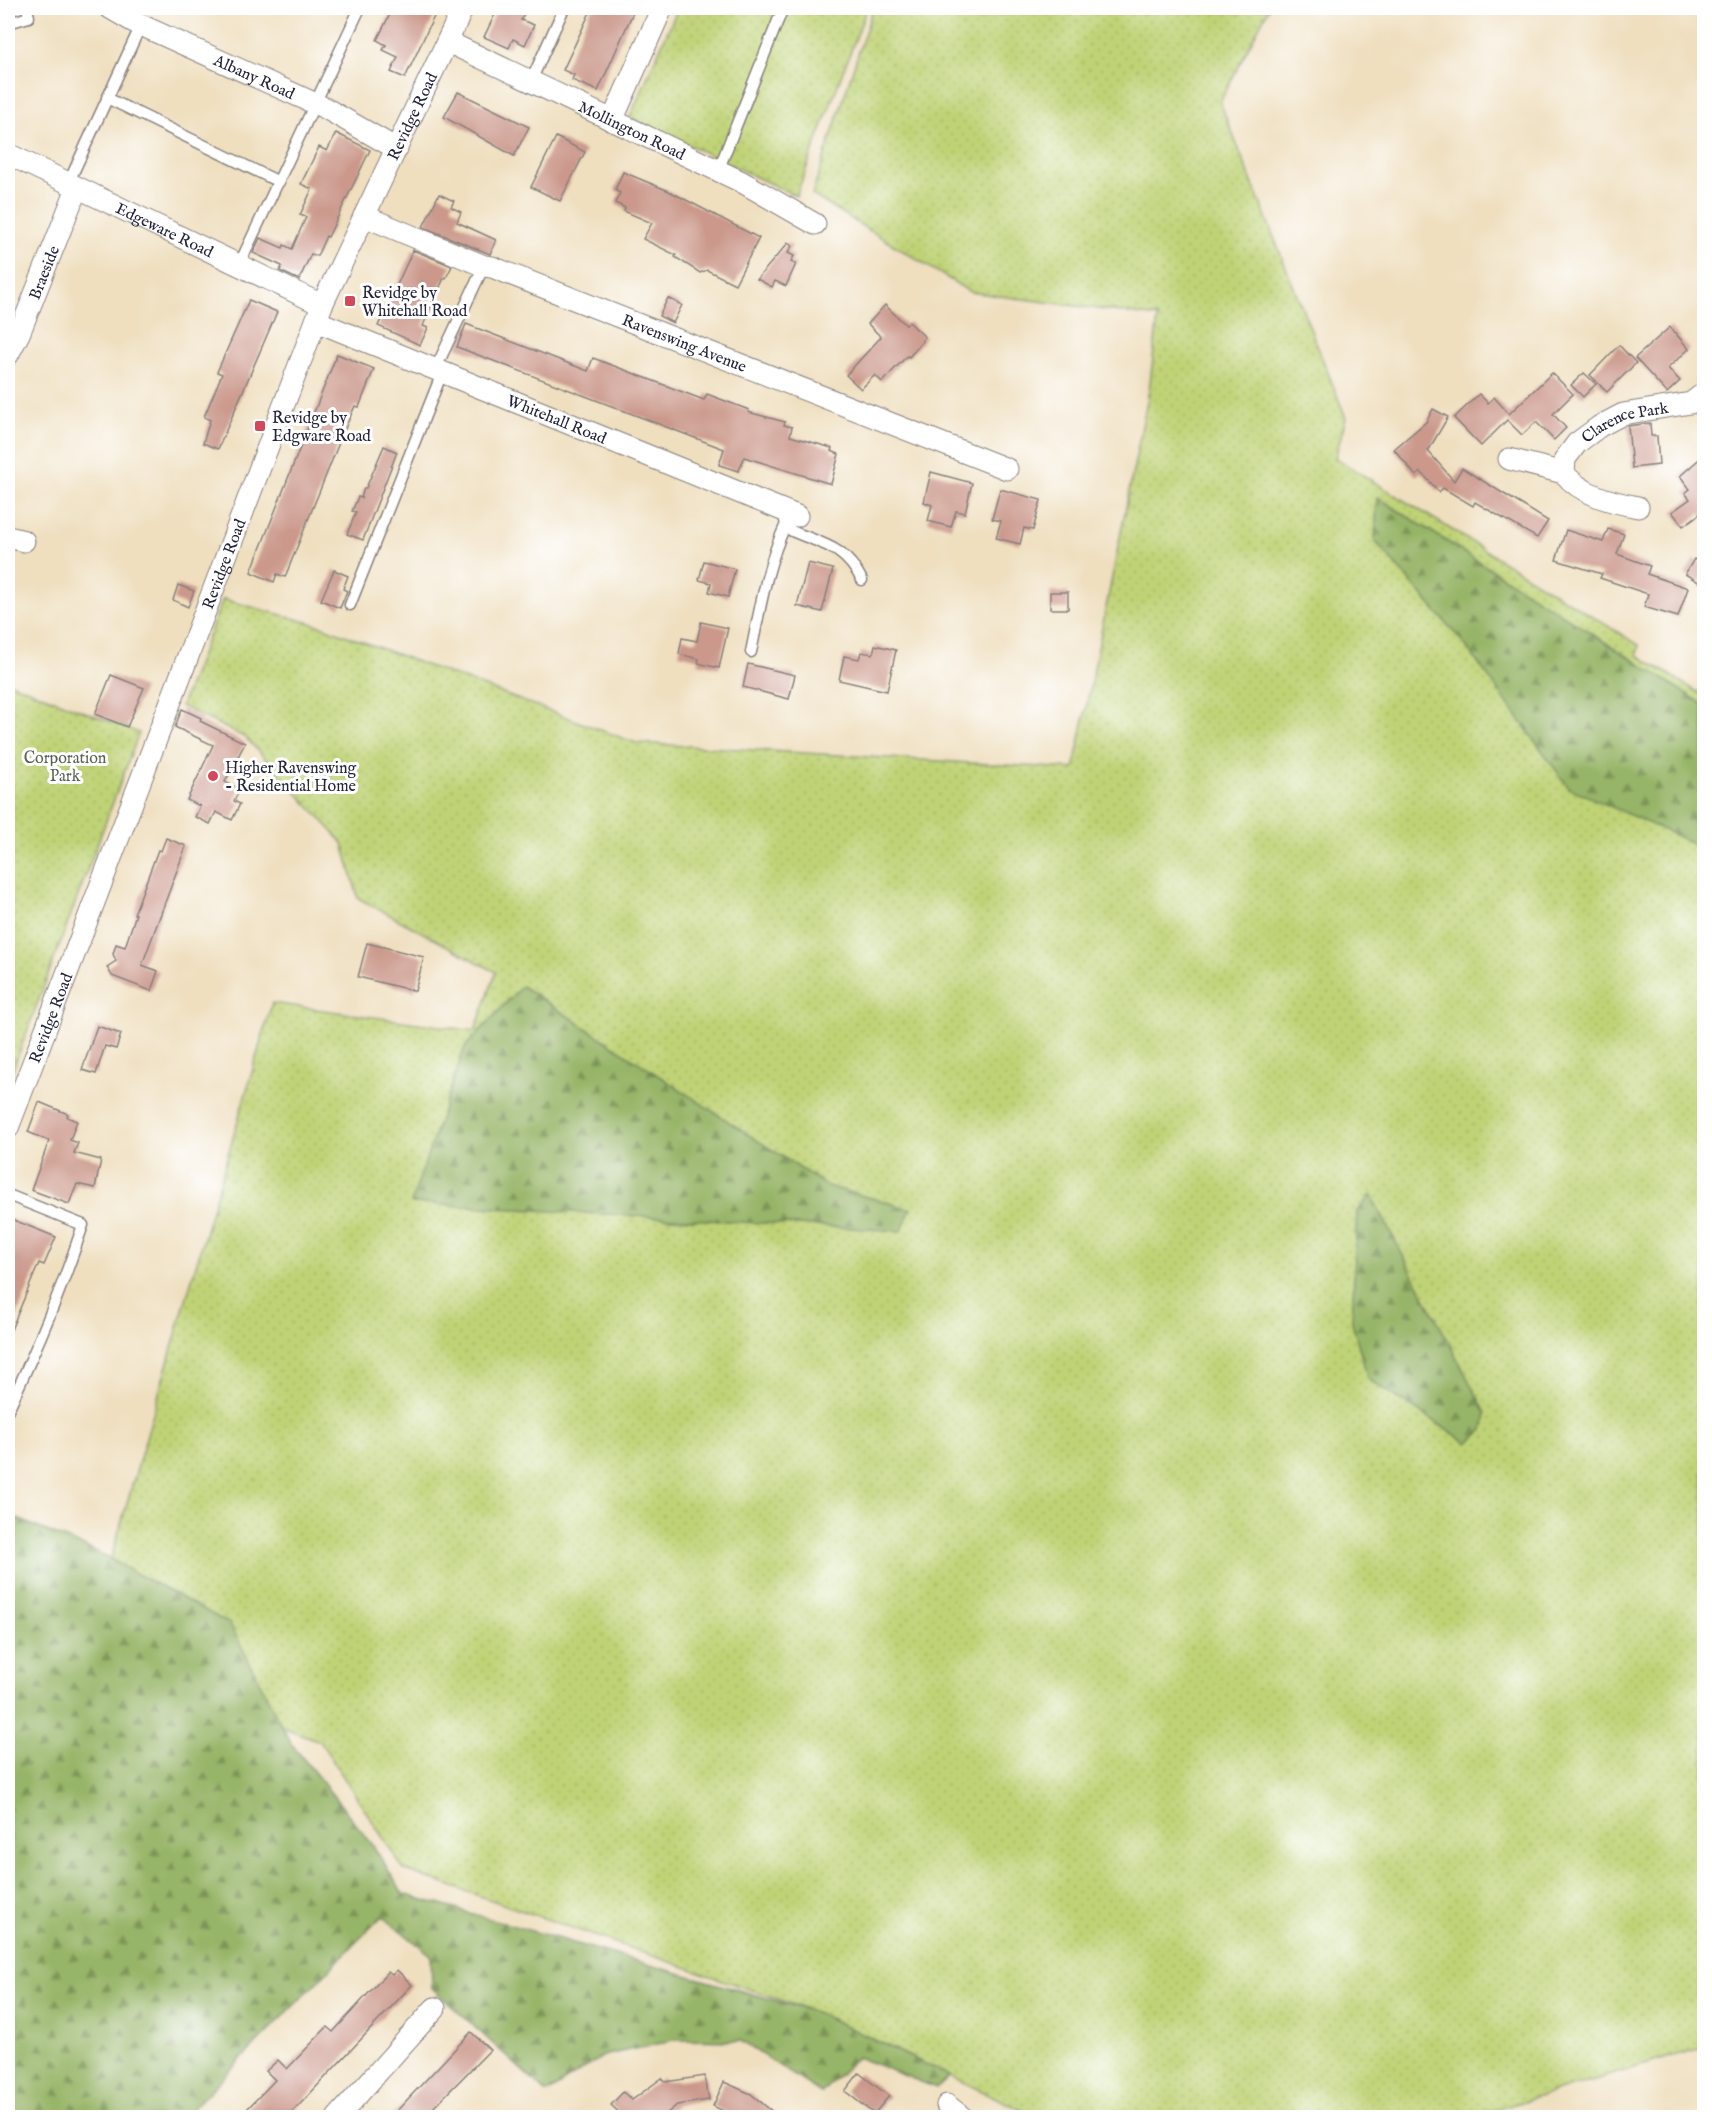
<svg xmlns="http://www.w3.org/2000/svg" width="1712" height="2125" font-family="'IM FELL English',serif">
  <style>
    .green { fill: url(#green-dots); stroke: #707a58; stroke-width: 1.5 }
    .forest { fill: url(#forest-firs); stroke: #5c6c51; stroke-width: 1.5 }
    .building { fill: #cb988b }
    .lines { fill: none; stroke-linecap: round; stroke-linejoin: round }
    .lane-casing { stroke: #88807d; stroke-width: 13 }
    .street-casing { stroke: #88807d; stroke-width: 23 }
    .lane { stroke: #fff; stroke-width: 10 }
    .street { stroke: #fff; stroke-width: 21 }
    .poi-dot { fill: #d1495b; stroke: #fff; stroke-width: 2 }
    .labels { text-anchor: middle; stroke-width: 6; stroke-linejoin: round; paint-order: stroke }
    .street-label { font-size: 16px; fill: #22223b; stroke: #fff }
    .poi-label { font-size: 16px; fill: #22223b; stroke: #fff; text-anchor: start }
    .park-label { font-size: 16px; fill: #596050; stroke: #fff }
  </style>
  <defs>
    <pattern id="green-dots" width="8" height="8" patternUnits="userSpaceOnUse" patternTransform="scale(1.5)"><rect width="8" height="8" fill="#bfd376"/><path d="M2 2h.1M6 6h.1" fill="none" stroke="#a4b567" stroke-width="1.8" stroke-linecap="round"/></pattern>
    <pattern id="forest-firs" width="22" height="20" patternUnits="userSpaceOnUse" patternTransform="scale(1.5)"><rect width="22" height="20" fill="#97b567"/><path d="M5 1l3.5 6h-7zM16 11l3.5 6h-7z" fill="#7b9356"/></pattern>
  </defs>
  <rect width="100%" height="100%" fill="#fff"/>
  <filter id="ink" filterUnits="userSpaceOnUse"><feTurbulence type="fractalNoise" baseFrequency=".0167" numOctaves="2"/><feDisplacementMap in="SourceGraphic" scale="12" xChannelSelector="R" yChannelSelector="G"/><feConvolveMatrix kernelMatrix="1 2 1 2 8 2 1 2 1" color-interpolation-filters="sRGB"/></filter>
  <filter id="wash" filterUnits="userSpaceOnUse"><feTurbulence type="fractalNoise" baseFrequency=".008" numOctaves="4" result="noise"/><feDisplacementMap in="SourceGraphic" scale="24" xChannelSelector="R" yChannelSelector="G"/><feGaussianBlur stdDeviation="1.35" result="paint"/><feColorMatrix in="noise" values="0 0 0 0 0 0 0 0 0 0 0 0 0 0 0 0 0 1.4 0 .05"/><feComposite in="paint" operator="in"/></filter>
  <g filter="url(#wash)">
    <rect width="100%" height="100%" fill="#efdfbf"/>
    <!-- green -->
    <g class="green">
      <polygon points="678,8 867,8 796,196 630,117"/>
      <polygon points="873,8 1269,8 1220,102 1346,418 1335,458 1639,645 1637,655 1704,696 1704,2047 1471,2117 1059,2118 1030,2114 818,2013 404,1870 320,1741 83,1655 272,1003 475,1031 496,972 358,898 343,843 261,754 246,738 181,706 223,599 318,625 636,743 1074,769 1149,391 1158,317 970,292 812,195"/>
      <polygon points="8,682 139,733 8,1082"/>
    </g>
    <!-- forest -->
    <g class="forest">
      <polygon points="1377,497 1704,705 1704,848 1569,788 1466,646 1375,541"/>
      <polygon points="522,986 827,1186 911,1209 901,1231 411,1203 465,1047"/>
      <polygon points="1371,1195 1486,1413 1483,1430 1468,1443 1368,1379 1352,1322 1357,1211"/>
      <polygon points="8,1515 97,1552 230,1624 290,1742 372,1844 403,1894 818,2013 950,2076 936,2088 857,2057 821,2093 741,2041 674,2040 603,2056 547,2093 432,1988 431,1955 382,1916 184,2117 8,2117"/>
    </g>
    <g id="blocks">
      <!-- building -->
      <g class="building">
        <polygon points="393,8 438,8 405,78 391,72 398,57 383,50 386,45 377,40"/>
        <polygon points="498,8 527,8 521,20 534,25 525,45 513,39 509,48 484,37"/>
        <polygon points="592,8 635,8 598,91 572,80 574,75 563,70"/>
        <polygon points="458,92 529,127 514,156 444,117"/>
        <polygon points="336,133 370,150 328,237 326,236 317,256 311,254 299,280 280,271 282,266 253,253 260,238 283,248 284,245 292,249 306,217 300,215 312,189 301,184 319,147 327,151"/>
        <polygon points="556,137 585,152 560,201 531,187"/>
        <polygon points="623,172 669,191 759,238 735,284 707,270 700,273 675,257 676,255 643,239 652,223 624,211 625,208 615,203 620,193 615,190"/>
        <polygon points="439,194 454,201 451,207 461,212 457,222 496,240 490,254 423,227"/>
        <polygon points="788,243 792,246 788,253 794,256 791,262 796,264 786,286 775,281 772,287 757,279"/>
        <polygon points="413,250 452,266 446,278 444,278 430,309 423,326 428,328 420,345 378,326"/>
        <polygon points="668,298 682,305 673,323 659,316"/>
        <polygon points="249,300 277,312 218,449 203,443 210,420 204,417 222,374 217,372"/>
        <polygon points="885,305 906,325 909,322 925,337 922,340 923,341 909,357 907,356 882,382 875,375 861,389 846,375 881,337 868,324"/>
        <polygon points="466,324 588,371 593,358 704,400 707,394 749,410 748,412 785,422 784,425 792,427 790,436 832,448 831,451 839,454 831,484 744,457 739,471 719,465 724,449 457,347"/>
        <polygon points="1670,327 1689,349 1668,368 1680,381 1667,393 1635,358"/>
        <polygon points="1619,345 1636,363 1607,392 1590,375"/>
        <polygon points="337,354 374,369 359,407 355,406 343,433 285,577 277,574 274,582 251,572"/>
        <polygon points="1552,373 1573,394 1553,414 1566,428 1554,440 1536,422 1522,435 1507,420 1481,446 1454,418 1479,394 1488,403 1494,397 1509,414"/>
        <polygon points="1584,373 1596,384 1583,397 1571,385"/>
        <polygon points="1433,409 1448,417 1428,451 1454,481 1462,468 1548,521 1537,538 1475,502 1473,506 1443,488 1439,492 1421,472 1416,476 1394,449 1426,422"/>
        <polygon points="1650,423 1651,436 1657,436 1659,465 1632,468 1628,426"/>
        <polygon points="384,446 397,452 363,540 347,534 356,512 352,511 358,497 361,498 364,488 366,488"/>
        <polygon points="1704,455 1704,518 1701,513 1683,526 1672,512 1690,499 1685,493 1690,489 1680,476"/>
        <polygon points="931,472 972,483 965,513 956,511 951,527 928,521 932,505 924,502"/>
        <polygon points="1000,489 1041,500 1033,530 1024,528 1020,544 996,538 1001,521 992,519"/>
        <polygon points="1608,529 1624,534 1617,554 1650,566 1647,574 1688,588 1678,617 1644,607 1648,594 1600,578 1602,574 1556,560 1566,530 1603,542"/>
        <polygon points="1694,559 1704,565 1704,575 1700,583 1685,574"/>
        <polygon points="704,561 735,569 728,597 709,592 711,583 699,580"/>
        <polygon points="808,563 833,569 822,612 797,606"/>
        <polygon points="334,570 348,576 343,589 347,591 340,608 321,600"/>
        <polygon points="178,585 194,591 188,607 173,600"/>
        <rect x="1050" y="592" width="18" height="17"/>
        <polygon points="701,622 728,628 719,668 698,663 699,659 679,654 682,638 697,641"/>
        <polygon points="875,645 896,650 887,691 839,680 844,656 859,659 861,652 873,654"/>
        <polygon points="748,664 795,675 789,699 743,687"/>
        <polygon points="111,675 144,688 127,727 95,714"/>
        <polygon points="182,709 201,718 200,721 245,743 225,782 240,789 234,801 240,804 232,820 216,812 210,824 195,817 200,806 187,800 213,745 175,727"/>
        <polygon points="166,838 186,846 142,965 158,971 151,991 112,976 107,967 116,961 113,954 116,944 125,947 136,914 134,914 158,850 161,851"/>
        <polygon points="367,943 424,957 415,991 358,977"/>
        <polygon points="97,1026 121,1034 116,1049 105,1046 96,1074 82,1070"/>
        <polygon points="39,1102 68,1114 67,1117 77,1121 70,1140 78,1143 74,1153 101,1160 95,1188 77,1184 69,1204 31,1190 49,1141 28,1132"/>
        <polygon points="11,1219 56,1237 44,1265 39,1263 8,1337 8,1228"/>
        <polygon points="397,1970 412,1985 287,2118 256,2118 247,2109 275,2080 266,2071 278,2060 287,2069 327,2027 333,2032 388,1972 392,1975"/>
        <polygon points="471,2032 490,2050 423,2118 390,2118"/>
        <polygon points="859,2073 889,2096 874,2114 845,2091"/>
        <polygon points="705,2076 709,2100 677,2105 661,2118 625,2118 611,2105 623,2092 632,2100 662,2078 665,2082"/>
        <polygon points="724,2082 751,2094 780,2118 738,2118 713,2106"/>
      </g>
    </g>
  </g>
  <g filter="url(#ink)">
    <use href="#blocks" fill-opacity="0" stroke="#88807d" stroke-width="1.5"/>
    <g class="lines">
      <defs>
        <g id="lane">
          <polyline points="8,23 29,17 27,8"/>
          <polyline points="531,81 564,8"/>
          <polyline points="107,98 279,182"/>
          <polyline points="718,171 783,8"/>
          <polyline points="68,184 141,25"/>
          <polyline points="239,265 360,8"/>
          <polyline points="435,370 484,266"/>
          <path d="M785,521L788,528L792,531C824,545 844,546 862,580"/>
          <polyline points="350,605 442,373"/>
          <path d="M751,652C760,609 767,564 786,524"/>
          <path d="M8,1195L83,1225C62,1289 36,1350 8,1410"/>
        </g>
        <g id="street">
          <path id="s1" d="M110,8L134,22L325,108L397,149"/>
          <path id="s2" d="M448,42L742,182L815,224"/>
          <polyline points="612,121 662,8"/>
          <path id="s3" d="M8,154L322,305"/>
          <path id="s4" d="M364,216L484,266L492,267L1007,469"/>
          <path id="s5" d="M316,321L797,516"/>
          <path id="s6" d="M8,355L19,334L77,188"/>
          <polyline points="1509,459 1564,473"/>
          <path id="s7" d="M1638,507C1612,502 1581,495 1564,473L1565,459L1577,443L1600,426L1623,414L1691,403L1704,393"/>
          <polyline points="8,537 24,541"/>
          <path id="s8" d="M8,1128L322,305L463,8"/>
          <polyline points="947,2105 963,2118"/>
          <polyline points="337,2118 435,2008"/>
        </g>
      </defs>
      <!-- lane casing -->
      <use href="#lane" class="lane-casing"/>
      <!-- street casing -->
      <use href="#street" class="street-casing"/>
      <!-- lane -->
      <use href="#lane" class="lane"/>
      <!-- street -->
      <use href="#street" class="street"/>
    </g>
  </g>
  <!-- markers -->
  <g class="poi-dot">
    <rect x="344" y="295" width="12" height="12" rx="3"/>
    <rect x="254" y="420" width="12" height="12" rx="3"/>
    <circle cx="213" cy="776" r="6"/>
  </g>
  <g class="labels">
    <!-- street labels -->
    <g class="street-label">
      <text dy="6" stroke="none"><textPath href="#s1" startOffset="160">Albany Road</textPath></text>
      <text dy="6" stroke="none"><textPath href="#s8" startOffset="1090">Revidge Road</textPath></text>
      <text dy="6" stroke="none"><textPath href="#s2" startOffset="204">Mollington Road</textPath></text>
      <text dy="6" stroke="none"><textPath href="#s3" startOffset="174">Edgeware Road</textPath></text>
      <text dy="6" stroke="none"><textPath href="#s6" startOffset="90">Braeside</textPath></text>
      <text dy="6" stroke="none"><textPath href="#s4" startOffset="345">Ravenswing Avenue</textPath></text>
      <text dy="6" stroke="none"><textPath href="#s5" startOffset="260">Whitehall Road</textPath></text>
      <text dy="6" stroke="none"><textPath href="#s7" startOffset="171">Clarence Park</textPath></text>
      <text dy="6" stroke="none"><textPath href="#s8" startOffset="604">Revidge Road</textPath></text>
      <text dy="6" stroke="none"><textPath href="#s8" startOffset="118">Revidge Road</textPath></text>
    </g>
    <!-- poi labels -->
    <g class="poi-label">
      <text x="362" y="298">Revidge by<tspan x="362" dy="18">Whitehall Road</tspan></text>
      <text x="272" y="423">Revidge by<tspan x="272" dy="18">Edgware Road</tspan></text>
      <text x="225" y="773">Higher Ravenswing<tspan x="225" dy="18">- Residential Home</tspan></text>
    </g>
    <!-- park labels -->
    <g class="park-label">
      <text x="65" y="763">Corporation<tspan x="65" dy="18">Park</tspan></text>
    </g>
  </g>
  <!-- margin -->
  <rect width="1712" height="2125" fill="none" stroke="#fff" stroke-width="30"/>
</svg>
